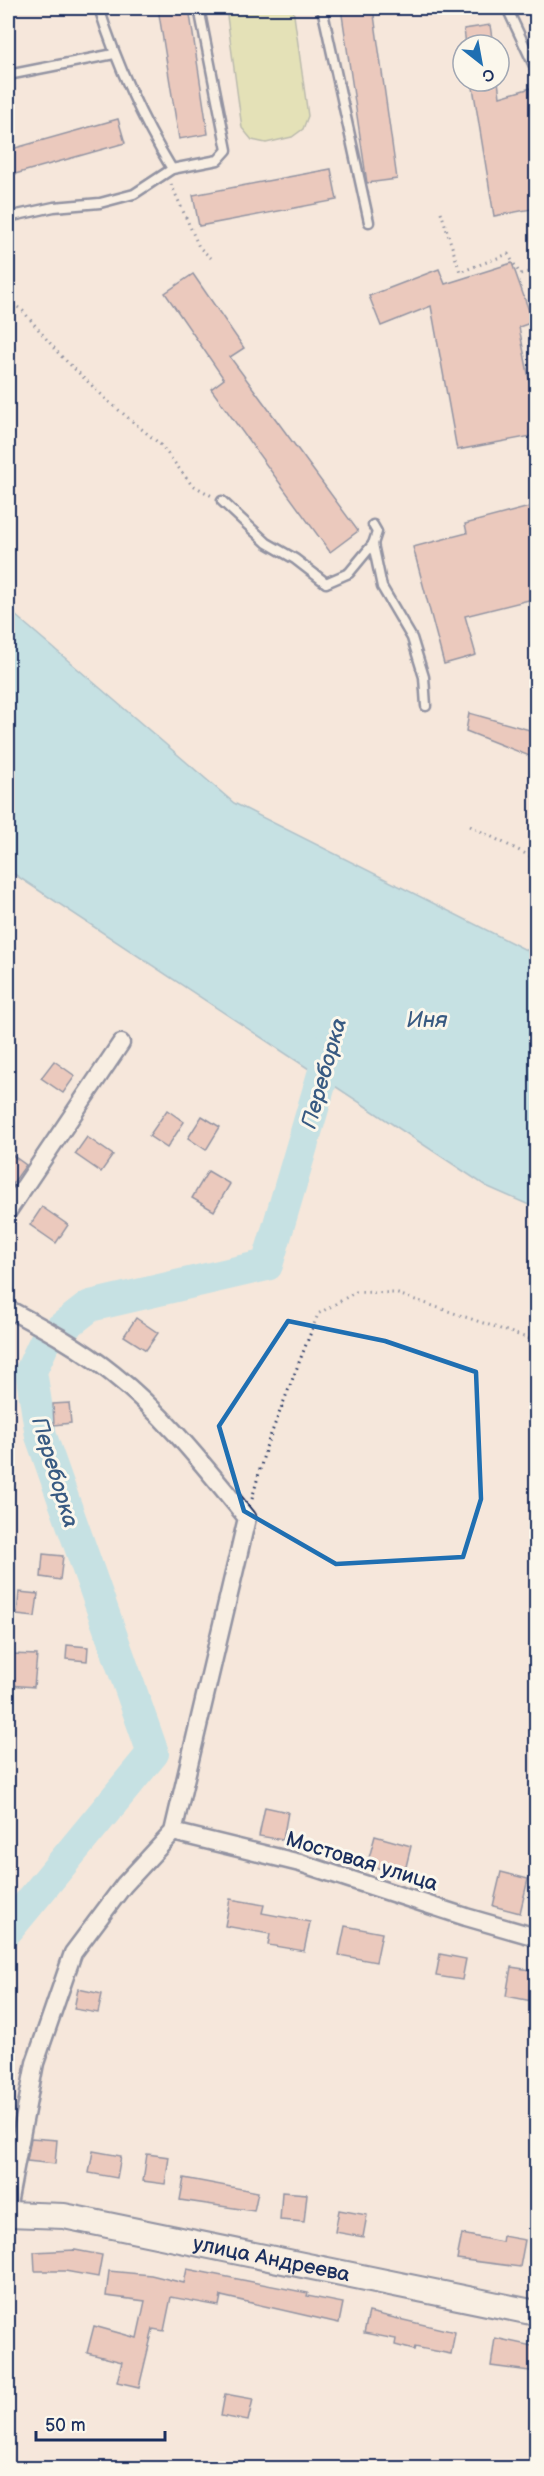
<svg xmlns="http://www.w3.org/2000/svg" width="544" height="2476" font-family="'Balsamiq Sans',sans-serif">
  <style>
    .green { fill: #ceda8d; stroke: #748476; stroke-width: 1.5 }
    .water { fill: #8dd9ed; stroke: #5f95b4; stroke-width: 1.5 }
    .lines { fill: none; stroke-linecap: round; stroke-linejoin: round }
    .river { stroke: #8dd9ed; stroke-width: 32 }
    .building { fill: #dea599; stroke: #1b2f5e; stroke-width: 1.5 }
    .service-casing { stroke: #1b2f5e; stroke-width: 13 }
    .minor-casing { stroke: #1b2f5e; stroke-width: 21 }
    .secondary-casing { stroke: #1b2f5e; stroke-width: 28 }
    .path { stroke: #1b2f5e; stroke-width: 3; stroke-dasharray: 1.5 4.5; stroke-linecap: butt }
    .service { stroke: #fbf7ec; stroke-width: 8 }
    .minor { stroke: #fbf7ec; stroke-width: 16 }
    .secondary { stroke: #fbf7ec; stroke-width: 24 }
    .marked { fill: none; stroke: #1f6fb2; stroke-width: 4.5; stroke-linejoin: round }
    .labels { text-anchor: middle; stroke-width: 6; stroke-linejoin: round; paint-order: stroke }
    .street-label { font-size: 21px; fill: #1b2f5e; stroke: #fbf7ec }
    .water-label { font-size: 22px; font-style: italic; fill: #385a82; stroke: #fbf7ec }
  </style>
  <rect width="100%" height="100%" fill="#f5e7db"/>
  <filter id="ink" filterUnits="userSpaceOnUse"><feTurbulence type="fractalNoise" baseFrequency=".0167" numOctaves="2"/><feDisplacementMap in="SourceGraphic" scale="12" xChannelSelector="R" yChannelSelector="G"/><feConvolveMatrix kernelMatrix="1 2 1 2 8 2 1 2 1" color-interpolation-filters="sRGB"/></filter>
  <g filter="url(#ink)">
    <!-- green -->
    <polygon class="green" points="228,8 293,8 308,116 303,129 292,137 266,143 252,140 242,128 227,16"/>
    <!-- water -->
    <polygon class="water" points="8,609 234,803 536,955 536,1208 486,1186 8,870"/>
    <g class="lines">
      <!-- river -->
      <polyline class="river" points="8,1929 153,1753 41,1436 31,1371 45,1341 90,1306 267,1265 334,1037"/>
    </g>
    <!-- building -->
    <g class="building">
      <polygon points="158,8 189,8 208,134 179,139"/>
      <polygon points="341,8 373,8 397,179 367,183"/>
      <polygon points="490,25 493,45 466,45 464,29"/>
      <polygon points="472,81 498,81 500,97 531,88 537,102 537,208 494,216"/>
      <polygon points="118,119 125,143 8,176 8,150"/>
      <polygon points="331,169 337,200 199,226 193,195"/>
      <polygon points="512,263 533,322 519,327 537,420 537,435 457,450 431,306 381,326 369,296 439,269 445,284"/>
      <polygon points="193,274 244,348 230,357 358,531 330,552 211,389 224,379 165,293"/>
      <polygon points="537,505 537,598 465,616 476,655 444,664 413,547 467,533 465,524"/>
      <polygon points="469,713 537,732 537,759 466,731"/>
      <polygon points="54,1061 75,1076 63,1093 41,1078"/>
      <polygon points="167,1110 184,1122 167,1148 149,1136"/>
      <polygon points="202,1116 220,1127 206,1150 188,1138"/>
      <polygon points="87,1137 113,1155 101,1172 75,1154"/>
      <polygon points="8,1152 26,1165 8,1190"/>
      <polygon points="208,1171 230,1184 214,1211 192,1198"/>
      <polygon points="42,1207 68,1225 56,1243 30,1225"/>
      <polygon points="136,1318 158,1333 146,1350 124,1336"/>
      <polygon points="69,1403 71,1423 54,1425 53,1404"/>
      <polygon points="43,1554 63,1556 60,1580 41,1577"/>
      <polygon points="19,1592 38,1594 35,1617 17,1615"/>
      <polygon points="67,1645 88,1647 87,1661 66,1659"/>
      <polygon points="11,1654 37,1655 34,1687 9,1685"/>
      <polygon points="265,1807 288,1812 283,1840 259,1836"/>
      <polygon points="375,1836 411,1846 404,1875 367,1865"/>
      <polygon points="501,1872 528,1879 520,1913 493,1906"/>
      <polygon points="230,1899 264,1905 262,1913 310,1922 304,1951 268,1945 270,1934 225,1926"/>
      <polygon points="345,1926 382,1933 376,1962 339,1955"/>
      <polygon points="440,1954 466,1959 462,1980 436,1976"/>
      <polygon points="511,1967 537,1971 537,2002 506,1996"/>
      <polygon points="78,1989 102,1994 98,2013 74,2009"/>
      <polygon points="31,2138 57,2140 55,2164 27,2161"/>
      <polygon points="93,2151 121,2156 117,2178 89,2173"/>
      <polygon points="147,2154 169,2157 165,2184 143,2181"/>
      <polygon points="184,2178 258,2192 254,2211 180,2200"/>
      <polygon points="282,2192 307,2194 304,2222 280,2220"/>
      <polygon points="339,2210 367,2215 363,2237 335,2232"/>
      <polygon points="462,2234 502,2242 503,2236 525,2240 520,2267 457,2259"/>
      <polygon points="75,2250 102,2255 98,2277 65,2271 35,2271 34,2252"/>
      <polygon points="187,2269 308,2293 307,2296 343,2303 339,2323 221,2296 219,2306 171,2297 164,2331 153,2329 139,2387 117,2382 122,2362 87,2353 94,2326 137,2338 145,2301 106,2296 109,2271 151,2275 184,2283"/>
      <polygon points="369,2312 455,2332 451,2354 415,2347 414,2350 395,2345 396,2339 364,2333"/>
      <polygon points="495,2338 537,2347 537,2372 491,2366"/>
      <polygon points="225,2394 253,2399 248,2421 221,2416"/>
    </g>
    <g class="lines">
      <defs>
        <g id="service">
          <path d="M99,8C117,64 141,118 172,169"/>
          <polyline points="322,8 369,222"/>
          <polyline points="507,8 536,70"/>
          <polyline points="8,75 114,54"/>
          <polyline points="8,217 54,207 100,203 134,194 172,169 218,160 227,150 199,8"/>
          <polyline points="222,501 267,543 295,559 326,583 349,573 373,544 377,532 373,525"/>
          <polyline points="373,544 382,587 412,638 424,677 426,706"/>
        </g>
        <g id="minor">
          <polyline points="8,1211 121,1043"/>
          <path d="M8,1309C44,1328 81,1348 113,1374C164,1414 206,1468 247,1518L173,1832L124,1885L73,1953L35,2063L8,2204"/>
          <polyline points="173,1832 300,1863 466,1917 536,1937"/>
        </g>
        <g id="secondary">
          <path id="s1" d="M8,2214L64,2216L536,2313"/>
        </g>
      </defs>
      <!-- service casing -->
      <use href="#service" class="service-casing"/>
      <!-- minor casing -->
      <use href="#minor" class="minor-casing"/>
      <!-- secondary casing -->
      <use href="#secondary" class="secondary-casing"/>
      <!-- path -->
      <g class="path">
        <polyline points="171,184 199,247 211,258"/>
        <polyline points="441,212 460,272 508,254 520,274 536,270"/>
        <polyline points="8,300 23,311 60,355 109,402 161,445 191,484 212,496"/>
        <polyline points="470,826 536,859"/>
        <polyline points="252,1499 266,1447 318,1314 356,1292 395,1293 536,1341"/>
      </g>
      <!-- service -->
      <use href="#service" class="service"/>
      <!-- minor -->
      <use href="#minor" class="minor"/>
      <!-- secondary -->
      <use href="#secondary" class="secondary"/>
    </g>
  </g>
  <!-- marked area -->
  <path d="M0 0H544V2476H0ZM288,1321L385,1341L476,1372L481,1499L463,1557L336,1564L244,1511L219,1426Z" fill="#f5e7db" fill-opacity=".55" fill-rule="evenodd"/>
  <path class="marked" d="M288,1321L385,1341L476,1372L481,1499L463,1557L336,1564L244,1511L219,1426Z"/>
  <g class="labels">
    <!-- street labels -->
    <g class="street-label">
      <text transform="translate(362 1861) rotate(17)" y="7">Мостовая улица</text>
      <text dy="7" stroke="none"><textPath href="#s1" startOffset="268">улица Андреева</textPath></text>
    </g>
    <!-- water labels -->
    <g class="water-label">
      <text x="427" y="1027">Иня</text>
      <text transform="translate(323 1073) rotate(-74)" y="8">Переборка</text>
      <text transform="translate(56 1472) rotate(73)" y="8">Переборка</text>
    </g>
  </g>
  <!-- margin -->
  <rect width="544" height="2476" fill="none" stroke="#fbf7ec" stroke-width="30"/>
  <rect x="15" y="15" width="514" height="2446" fill="none" stroke="#1b2f5e" stroke-width="2" filter="url(#ink)"/>
  <!-- north arrow -->
  <g transform="translate(481 63) rotate(149)"><circle r="28" fill="#fbf7ec" stroke="#a1a7b3" stroke-width="1.5"/>
  <path d="M0-4.5L10 22L0 15L-10 22Z" fill="#1f6fb2"/>
  <text y="-9" font-size="16" font-weight="bold" text-anchor="middle" fill="#1b2f5e">С</text>
  </g>
  <!-- scale -->
  <path d="M36 2431v9h129v-9" fill="none" stroke="#1b2f5e" stroke-width="3"/>
  <text x="45" y="2431" font-size="18" fill="#1b2f5e" stroke="#fbf7ec" stroke-width="4.5" paint-order="stroke">50 m</text>
</svg>
